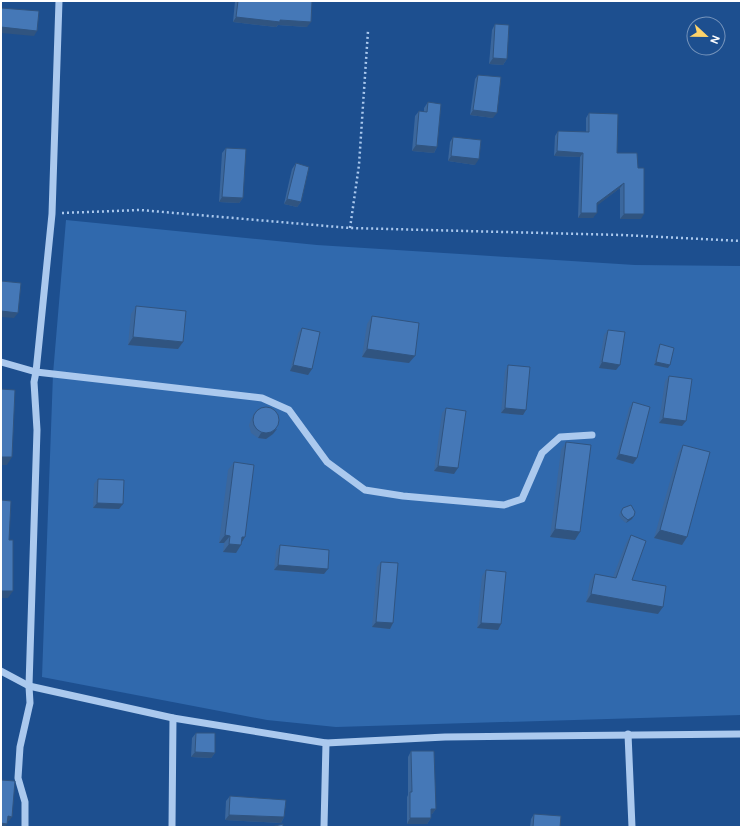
<svg xmlns="http://www.w3.org/2000/svg" width="742" height="828" font-family="'DM Sans',sans-serif">
  <style>
    .green { fill: #3069ad }
    .lines { fill: none; stroke-linecap: round; stroke-linejoin: round }
    .path { stroke: #abc9ee; stroke-width: 2.5; stroke-dasharray: 2 3; stroke-linecap: butt }
    .minor { stroke: #abc9ee; stroke-width: 7 }
    .wall { fill: #3b679d }
    .shaded-wall { fill: #305480 }
    .building { fill: #4578b7; stroke: #305480 }
  </style>
  <rect width="100%" height="100%" fill="#1d4f8f"/>
  <!-- green -->
  <polygon class="green" points="66,220 317,245 635,265 741,266 741,715 336,727 267,720 42,677 53,374"/>
  <g class="lines">
    <!-- path -->
    <g class="path">
      <polyline points="62,213 140,210 350,228 621,235 741,241"/>
      <polyline points="350,228 359,165 368,31"/>
    </g>
    <!-- minor -->
    <g class="minor">
      <polyline points="59,1 52,214 36,372 262,398 289,410 327,462 365,490 403,496 504,505 522,499 542,453 560,437 592,435"/>
      <polyline points="1,362 36,372 34,382 37,430 29,686 30,703 20,747 18,778 25,802 25,827"/>
      <polyline points="1,671 29,686 173,718 326,743 445,737 741,734"/>
      <polyline points="628,734 632,827"/>
      <polyline points="172,827 173,718"/>
      <polyline points="324,827 326,743"/>
    </g>
  </g>
  <!-- wall -->
  <g class="wall">
    <polygon points="235,1 312,1 307,27 278,25 276,27 233,22"/>
    <polygon points="495,24 507,59 503,65 489,64 492,30"/>
    <polygon points="478,75 493,118 470,115 475,79"/>
    <polygon points="428,102 437,147 434,153 412,151 415,116 419,111 424,112 424,108"/>
    <polygon points="589,113 617,153 638,168 641,219 620,219 620,188 597,205 593,218 578,218 580,157 554,156 555,136 558,131 586,132 586,118"/>
    <polygon points="453,137 475,165 448,161 450,142"/>
    <polygon points="226,148 243,198 239,203 219,202 222,153"/>
    <polygon points="296,163 301,202 297,207 284,204 292,169"/>
    <polygon points="136,306 183,342 178,349 128,345 131,314"/>
    <polygon points="372,316 409,363 362,357 367,324"/>
    <polygon points="302,328 312,369 308,375 290,371 298,333"/>
    <polygon points="608,330 620,365 616,370 599,368 604,335"/>
    <polygon points="660,344 668,368 654,365 658,347"/>
    <polygon points="508,365 526,410 523,415 501,413 505,371"/>
    <polygon points="669,376 682,426 659,423 665,381"/>
    <polygon points="633,402 637,458 633,464 616,459 629,408"/>
    <polygon points="446,408 454,474 434,471 442,413"/>
    <polygon points="255,412 273,434 266,439 258,438 251,433 249,425 252,417"/>
    <polygon points="566,442 575,540 550,537 561,450"/>
    <polygon points="683,445 687,537 682,545 654,538 678,453"/>
    <polygon points="234,462 245,537 242,542 236,553 223,552 224,543 219,543 228,470"/>
    <polygon points="98,479 123,504 119,509 93,508 94,484"/>
    <polygon points="623,508 632,519 626,523 621,519 619,515"/>
    <polygon points="631,535 632,580 658,614 586,602 590,581 595,574 613,577 626,543"/>
    <polygon points="280,545 324,574 274,570 276,551"/>
    <polygon points="381,562 393,623 390,629 372,627 377,567"/>
    <polygon points="486,570 501,624 498,630 477,628 482,576"/>
    <polygon points="196,733 215,753 211,758 191,757 192,738"/>
    <polygon points="411,751 436,809 432,814 431,814 431,818 427,824 407,824 407,797 408,795 408,757"/>
    <polygon points="230,796 284,817 281,823 225,820 226,801"/>
    <polygon points="534,814 560,827 530,827 531,819"/>
  </g>
  <!-- shaded-wall -->
  <g class="shaded-wall">
    <polygon points="236,17 280,20 311,22 307,27 278,25 276,27 233,22"/>
    <polygon points="1,27 37,31 34,36 1,33"/>
    <polygon points="493,58 507,59 503,65 489,64"/>
    <polygon points="473,110 497,113 493,118 470,115"/>
    <polygon points="416,145 437,147 434,153 412,151"/>
    <polygon points="557,151 583,153 580,157 554,156"/>
    <polygon points="451,156 479,159 475,165 448,161"/>
    <polygon points="624,183 620,188 594,208 597,203"/>
    <polygon points="222,197 243,198 239,203 219,202"/>
    <polygon points="287,199 301,202 297,207 284,204"/>
    <polygon points="581,213 597,213 593,218 578,218"/>
    <polygon points="624,214 644,214 641,219 620,219"/>
    <polygon points="1,311 18,313 14,318 1,317"/>
    <polygon points="133,337 183,342 178,349 128,345"/>
    <polygon points="367,349 415,356 409,363 362,357"/>
    <polygon points="602,362 620,365 616,370 599,368"/>
    <polygon points="656,362 670,365 668,368 654,365"/>
    <polygon points="293,365 312,369 308,375 290,371"/>
    <polygon points="505,408 526,410 523,415 501,413"/>
    <polygon points="663,418 686,421 682,426 659,423"/>
    <polygon points="277,429 273,434 266,439 258,438 261,433"/>
    <polygon points="619,454 637,458 633,464 616,459"/>
    <polygon points="1,457 12,457 7,465 1,465"/>
    <polygon points="438,466 458,468 454,474 434,471"/>
    <polygon points="97,503 123,504 119,509 93,508"/>
    <polygon points="634,516 632,519 626,523 628,520"/>
    <polygon points="555,529 580,532 575,540 550,537"/>
    <polygon points="660,530 687,537 682,545 654,538"/>
    <polygon points="225,535 230,536 224,543 219,543"/>
    <polygon points="242,537 245,537 240,545"/>
    <polygon points="229,544 241,545 236,553 223,552"/>
    <polygon points="278,565 328,569 324,574 274,570"/>
    <polygon points="1,591 13,591 8,598 1,598"/>
    <polygon points="591,594 663,607 658,614 586,602"/>
    <polygon points="376,622 393,623 390,629 372,627"/>
    <polygon points="481,623 501,624 498,630 477,628"/>
    <polygon points="195,752 215,753 211,758 191,757"/>
    <polygon points="431,809 436,809 432,814 427,814"/>
    <polygon points="229,815 284,817 281,823 225,820"/>
    <polygon points="8,816 12,817 9,821 4,821"/>
    <polygon points="410,818 431,818 427,824 407,824"/>
    <polygon points="1,823 7,824 5,827 1,827"/>
  </g>
  <!-- building -->
  <g class="building">
    <polygon points="238,1 312,1 311,22 280,20 280,22 236,17"/>
    <polygon points="1,8 39,11 37,31 1,27"/>
    <polygon points="495,24 509,25 507,59 493,58"/>
    <polygon points="478,75 501,77 497,113 473,110"/>
    <polygon points="428,102 441,104 437,147 416,145 419,111 427,112"/>
    <polygon points="589,113 618,114 617,153 637,153 638,168 644,168 644,214 624,214 624,183 597,203 597,213 581,213 583,153 557,151 558,131 589,132"/>
    <polygon points="453,137 481,140 479,159 451,156"/>
    <polygon points="226,148 246,149 243,198 222,197"/>
    <polygon points="296,163 309,167 301,202 287,199"/>
    <polygon points="1,281 21,283 18,313 1,311"/>
    <polygon points="136,306 186,311 183,342 133,337"/>
    <polygon points="372,316 419,323 415,356 367,349"/>
    <polygon points="302,328 320,332 312,369 293,365"/>
    <polygon points="608,330 625,332 620,365 602,362"/>
    <polygon points="660,344 674,348 670,365 656,362"/>
    <polygon points="508,365 530,367 526,410 505,408"/>
    <polygon points="669,376 692,379 686,421 663,418"/>
    <polygon points="1,389 15,390 12,457 1,457"/>
    <polygon points="633,402 650,407 637,458 619,454"/>
    <circle cx="266" cy="420" r="13"/>
    <polygon points="446,408 466,411 458,468 438,466"/>
    <polygon points="566,442 591,445 580,532 555,529"/>
    <polygon points="683,445 710,452 687,537 660,530"/>
    <polygon points="234,462 254,465 245,537 242,537 241,545 229,544 230,536 225,535"/>
    <polygon points="98,479 124,480 123,504 97,503"/>
    <polygon points="1,500 11,501 9,540 13,540 13,591 1,591"/>
    <polygon points="631,505 635,512 634,516 628,520 623,516 621,512 623,508"/>
    <polygon points="631,535 646,541 632,580 666,586 663,607 591,594 595,574 616,578"/>
    <polygon points="280,545 329,550 328,569 278,565"/>
    <polygon points="381,562 398,563 393,623 376,622"/>
    <polygon points="486,570 506,572 501,624 481,623"/>
    <polygon points="196,733 215,733 215,753 195,752"/>
    <polygon points="411,751 434,751 436,809 431,809 431,818 410,818 410,792 412,792"/>
    <polygon points="1,780 15,781 12,817 8,816 7,824 1,823"/>
    <polygon points="230,796 286,800 284,817 229,815"/>
    <polygon points="534,814 561,816 560,827 533,827"/>
    <polygon points="283,824 283,827 271,827"/>
  </g>
  <!-- border -->
  <rect width="742" height="828" fill="none" stroke="#ffffff" stroke-width="4"/>
  <!-- north arrow -->
  <g transform="translate(706 36) rotate(112)"><circle r="19" fill="#1d4f8f" stroke="#7795bc"/>
  <path d="M0-3L7 15L0 10L-7 15Z" fill="#fdd36a"/>
  <text y="-6" font-size="11" font-weight="bold" text-anchor="middle" fill="#ffffff">N</text>
  </g>
</svg>
